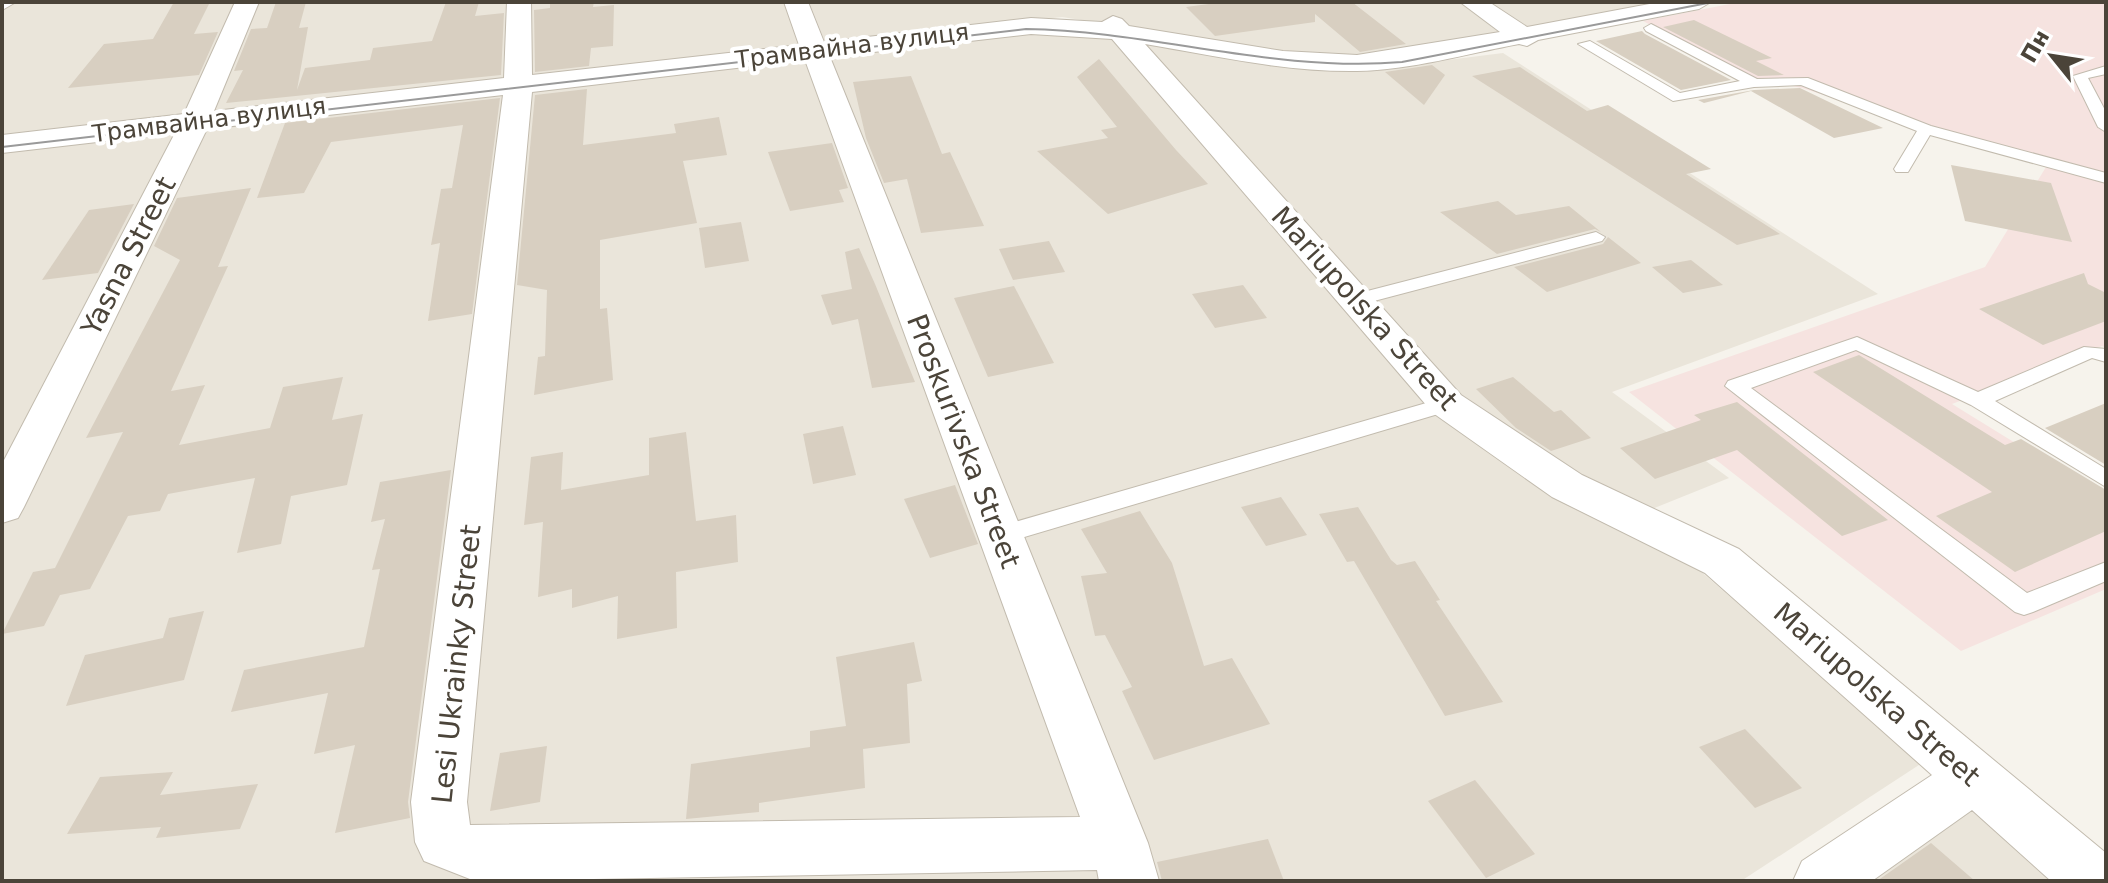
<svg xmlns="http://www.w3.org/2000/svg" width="2108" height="883" font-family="'DejaVu Sans',sans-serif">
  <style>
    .residential { fill: #eae5da }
    .medical { fill: #f6e3e0 }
    .building { fill: #d8cfc1 }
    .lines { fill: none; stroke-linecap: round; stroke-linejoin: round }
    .lane-casing { stroke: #c2bbae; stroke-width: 2 }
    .street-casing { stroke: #c2bbae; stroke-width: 2 }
    .lane { fill: #fff; fill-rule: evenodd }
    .street { fill: #fff; fill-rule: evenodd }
    .tram { stroke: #9a9a9a; stroke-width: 2 }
    .labels { text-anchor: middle; stroke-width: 8; stroke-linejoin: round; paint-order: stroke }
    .far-street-label { font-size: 24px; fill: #4b4439; stroke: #fff }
    .street-label { font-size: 28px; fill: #4b4439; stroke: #fff }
  </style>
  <rect width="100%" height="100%" fill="#f6f3ec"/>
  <!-- residential -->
  <g class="residential">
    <polygon points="2,2 1672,2 1367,56 1311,56 1062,17 2,137"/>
    <polygon points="1035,30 1368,70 1503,53 1878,294 1612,392 1729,478 1647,511 1660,536 1922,763 1741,881 2,881 2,152"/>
    <polygon points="1962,798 2055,881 1839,881"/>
  </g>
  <!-- medical -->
  <polygon class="medical" points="1740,2 2106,2 2106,348 2102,346 1952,404 2106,499 2106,589 1961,651 1629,392 1985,267 2046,167 1802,88 1753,79 1643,21"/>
  <!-- building -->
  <g class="building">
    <polygon points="174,2 210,2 194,34 218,32 199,75 68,88 104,44 153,39"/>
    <polygon points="276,2 306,2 299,28 308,27 297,90 305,68 370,60 373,48 432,41 446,2 479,2 475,16 504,13 501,75 226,103 243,70 234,71 251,29 267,28"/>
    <polygon points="550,2 594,2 593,7 614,5 613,46 591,48 589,66 535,72 534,10 550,8"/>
    <polygon points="1224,2 1352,2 1406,44 1360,52 1315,14 1315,22 1215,36 1186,7"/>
    <polygon points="1694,20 1772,58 1756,61 1784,75 1758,76 1663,27"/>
    <polygon points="1642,31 1645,34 1731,80 1681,90 1596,41"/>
    <polygon points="1099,59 1176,150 1208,184 1108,214 1037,151 1108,138 1101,130 1117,127 1077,77"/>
    <polygon points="1432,65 1445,75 1424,105 1385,72"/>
    <polygon points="1520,67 1587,111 1608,105 1711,169 1686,174 1780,234 1737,245 1472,76"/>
    <polygon points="911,76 942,154 950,152 984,226 921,233 907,179 884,183 866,138 853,82"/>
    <polygon points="1800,88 1883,128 1834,138 1751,91 1704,103 1698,100 1754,90"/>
    <polygon points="587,89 583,145 676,133 674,124 719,117 727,155 683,161 697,223 600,240 600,309 607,308 613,380 534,395 538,357 545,356 547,290 517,285 535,95"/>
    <polygon points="500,98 472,314 428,321 440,243 431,245 441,189 452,188 463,125 331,142 304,193 257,198 285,123"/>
    <polygon points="832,143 848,188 839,190 844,202 790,211 768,152"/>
    <polygon points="1951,165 2051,183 2072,242 1965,221"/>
    <polygon points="251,188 218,267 228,266 171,391 205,385 179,445 270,428 283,387 343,377 332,420 363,414 347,485 291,496 281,544 237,553 255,478 168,494 160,511 128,516 90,589 60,595 44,626 2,634 33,572 55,568 123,432 86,438 180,260 154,246 177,198"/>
    <polygon points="1498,201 1516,215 1569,206 1601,232 1595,229 1497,254 1440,212"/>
    <polygon points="134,204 98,273 42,280 89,210"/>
    <polygon points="741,222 749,261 705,268 699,228"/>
    <polygon points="1608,237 1641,263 1547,292 1514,267 1603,244"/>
    <polygon points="1049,241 1065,272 1013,280 999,249"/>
    <polygon points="859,248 875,284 915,382 872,388 858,319 832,325 821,295 852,289 845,252"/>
    <polygon points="1691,260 1723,285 1683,293 1652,267"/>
    <polygon points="2084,273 2088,284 2106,293 2106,321 2043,345 1979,309"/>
    <polygon points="1243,285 1267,318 1215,328 1192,294"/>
    <polygon points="1014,286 1054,363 988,377 954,298"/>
    <polygon points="1859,355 2005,445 2021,439 2106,490 2106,531 2015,572 1936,516 1992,492 1813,372"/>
    <polygon points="1513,377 1554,412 1561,410 1591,438 1551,451 1516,428 1476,389"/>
    <polygon points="1737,402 1888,520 1842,536 1737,450 1655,479 1620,448 1701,420 1694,415"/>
    <polygon points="2106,403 2106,465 2045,428"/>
    <polygon points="843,426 856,475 813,484 803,434"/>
    <polygon points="686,432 696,521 736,515 738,562 676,572 677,628 617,639 618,596 572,608 572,589 538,597 543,522 524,525 531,457 563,452 561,490 649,475 649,438"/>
    <polygon points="451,470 408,802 410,818 335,833 355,745 314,754 328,693 231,712 244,670 364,647 380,569 372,570 385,519 371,522 380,482"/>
    <polygon points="955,485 978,544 930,558 904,499"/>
    <polygon points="1281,497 1307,535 1266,546 1241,507"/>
    <polygon points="1358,507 1391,560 1397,565 1415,561 1440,600 1436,601 1503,702 1445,716 1354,561 1347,562 1319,514"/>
    <polygon points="1140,511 1172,563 1204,666 1232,658 1270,724 1154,760 1122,691 1132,687 1105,635 1095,636 1081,576 1107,573 1081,529"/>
    <polygon points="204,611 184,680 66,706 85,655 163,638 169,618"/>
    <polygon points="914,642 922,681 907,684 910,743 863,749 865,788 759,803 759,812 686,819 691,764 810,747 810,731 846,726 836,657"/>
    <polygon points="1745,729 1802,788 1755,808 1699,747"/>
    <polygon points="547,746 540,802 490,811 500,753"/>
    <polygon points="173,772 160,795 258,784 240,829 156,838 161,827 67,834 100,777"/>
    <polygon points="1475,780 1535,854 1486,878 1428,801"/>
    <polygon points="1268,839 1284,881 1162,881 1157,862"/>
    <polygon points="1931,843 1975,881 1877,881"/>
  </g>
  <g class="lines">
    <defs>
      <g id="lane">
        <polygon points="1651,24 1757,79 1808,78 1931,126 2106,173 2106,183 1930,135 1908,172 1896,172 1894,169 1917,131 1801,85 1754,87 1673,101 1578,44 1590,41 1680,93 1740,81 1646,31 1644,28"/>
        <polygon points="2106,66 2106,74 2088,78 2106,112 2106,132 2098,127 2073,76"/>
        <polygon points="1596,232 1605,237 1602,241 1355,306 1345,300 1348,296"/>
        <polygon points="1857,337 1978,392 2084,347 2106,349 2106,362 2092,358 1995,401 2106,469 2106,487 1971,405 1856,350 1751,388 2027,593 2106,562 2106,581 2033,612 2024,615 2015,612 1725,386 1728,381"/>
        <polygon points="1447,397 1455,399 1458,404 1455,409 1001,544 993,541 989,535 993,529 1001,526"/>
      </g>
      <g id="street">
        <polygon points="2,2 16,2 4,9"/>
        <path d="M235,2H259L214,111L504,78L507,2H531L532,75L799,45L784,2H808L824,42L1031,18L1102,22L1113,16L1122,19L1129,26L1283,51L1357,55L1500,32L1460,2H1489L1527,27L1660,2H1711L1699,9L1538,40L1527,46L1519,44C1466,54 1411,70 1357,71C1286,72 1215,56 1145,44L1461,395L1582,475L1739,549L2106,853V881H2051L1972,810L1872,881H1793L1802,861L1932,775L1705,573L1552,497L1433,413L1112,39L1031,34L830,57L1148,843L1159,881H1099L1097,870L475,881L424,861L415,842L411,802L503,95L207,129L24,507L18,518L2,523V464L175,133L2,153V135L184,114ZM805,60L1080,817L470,825L467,802L532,92Z"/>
      </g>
    </defs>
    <!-- lane casing -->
    <use href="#lane" class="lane-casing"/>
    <!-- street casing -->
    <use href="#street" class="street-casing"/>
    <!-- lane -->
    <use href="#lane" class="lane"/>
    <!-- street -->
    <use href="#street" class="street"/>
    <!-- tram -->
    <path class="tram" d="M2,147L1026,29C1153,31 1275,73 1402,62L1713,2"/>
  </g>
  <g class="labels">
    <!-- far-street labels -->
    <g class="far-street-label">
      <text transform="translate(852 46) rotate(-7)" y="8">Трамвайна вулиця</text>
      <text transform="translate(209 120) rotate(-7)" y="8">Трамвайна вулиця</text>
    </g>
    <!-- street labels -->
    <g class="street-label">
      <text transform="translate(128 256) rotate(-63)" y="10">Yasna Street</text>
      <text transform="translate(1365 308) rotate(48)" y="10">Mariupolska Street</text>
      <text transform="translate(964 441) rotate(69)" y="10">Proskurivska Street</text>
      <text transform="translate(456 664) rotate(-84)" y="10">Lesi Ukrainky Street</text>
      <text transform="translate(1877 694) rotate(41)" y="10">Mariupolska Street</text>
    </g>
  </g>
  <!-- border -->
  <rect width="2108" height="883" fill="none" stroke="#4b4439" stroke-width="8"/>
  <!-- north arrow -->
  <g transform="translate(2052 56) rotate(300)" stroke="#ffffff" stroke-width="6" paint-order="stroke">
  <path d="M0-6L14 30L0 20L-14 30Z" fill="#4b4439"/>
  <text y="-12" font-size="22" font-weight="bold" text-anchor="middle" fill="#4b4439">Пн</text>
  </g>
</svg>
